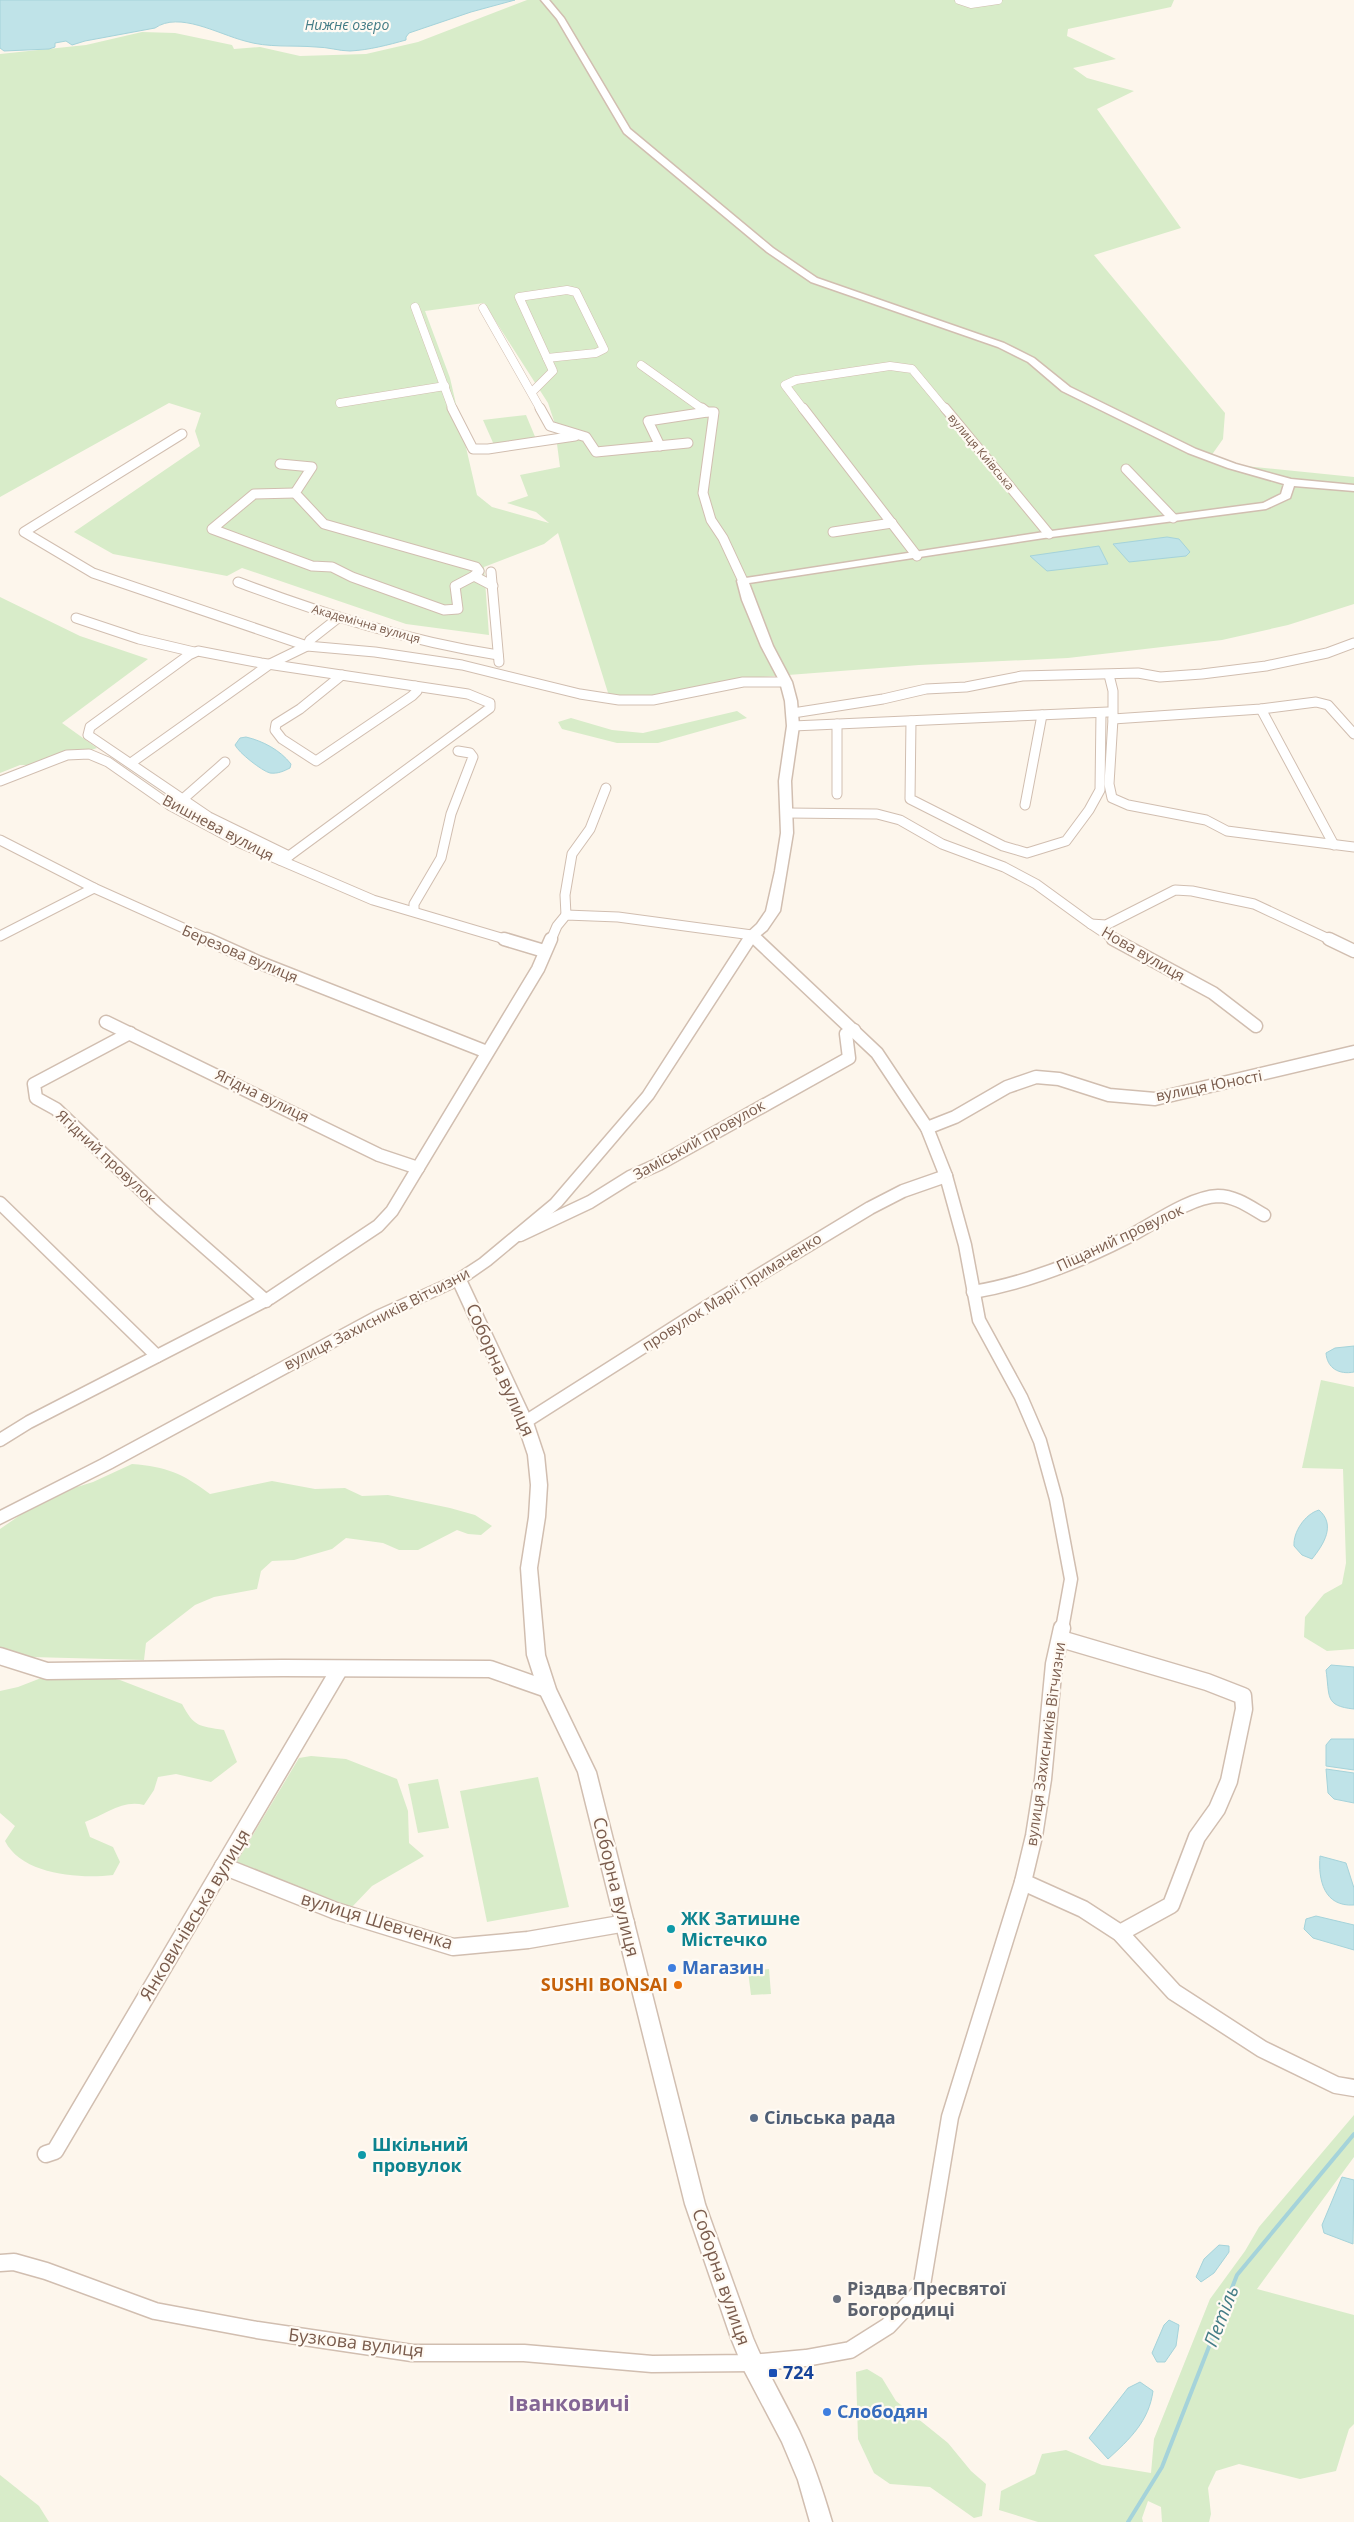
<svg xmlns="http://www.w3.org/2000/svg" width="1354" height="2522" font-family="'Open Sans',sans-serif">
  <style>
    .green { fill: #d8ecc9; fill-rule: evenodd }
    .water { fill: #bfe3e8; stroke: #a5d3da }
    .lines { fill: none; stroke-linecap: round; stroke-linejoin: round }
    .stream { stroke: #a5d3da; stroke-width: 4 }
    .minor-far3-casing { stroke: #d1beb0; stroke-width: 9 }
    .minor-far2-casing { stroke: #d1beb0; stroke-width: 11 }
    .minor-far1-casing { stroke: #d1beb0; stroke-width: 15 }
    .minor-casing { stroke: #d1beb0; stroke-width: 19 }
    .tertiary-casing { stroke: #d1beb0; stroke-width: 3 }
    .minor-far3 { stroke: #fff; stroke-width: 8 }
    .minor-far2 { stroke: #fff; stroke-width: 9 }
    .minor-far1 { stroke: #fff; stroke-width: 12 }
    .minor { stroke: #fff; stroke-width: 16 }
    .tertiary { fill: #fff; fill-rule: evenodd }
    .culture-dot { fill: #0f9aa8; stroke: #fffaf3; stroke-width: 2 }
    .shop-dot { fill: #3f7fe0; stroke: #fffaf3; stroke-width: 2 }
    .food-dot { fill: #e8710a; stroke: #fffaf3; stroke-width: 2 }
    .service-dot { fill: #5c6f8a; stroke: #fffaf3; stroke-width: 2 }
    .worship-dot { fill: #6b7280; stroke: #fffaf3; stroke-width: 2 }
    .transit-dot { fill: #1a4fb4; stroke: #fffaf3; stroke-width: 2 }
    .labels { text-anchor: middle; stroke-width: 4.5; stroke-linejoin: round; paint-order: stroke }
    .far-street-label { font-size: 12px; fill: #7a5c4d; stroke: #fffaf3 }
    .far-water-label { font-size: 14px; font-style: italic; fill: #437c86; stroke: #fffaf3 }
    .street-label { font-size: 15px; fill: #7a5c4d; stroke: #fffaf3 }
    .near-street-label { font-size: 18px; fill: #7a5c4d; stroke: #fffaf3 }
    .near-culture-label { font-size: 18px; font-weight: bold; fill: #0d838f; stroke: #fffaf3; text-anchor: start }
    .near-shop-label { font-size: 18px; font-weight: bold; fill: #366cbe; stroke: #fffaf3; text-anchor: start }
    .near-food-label { font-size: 18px; font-weight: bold; fill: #c56008; stroke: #fffaf3; text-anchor: end }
    .near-service-label { font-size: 18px; font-weight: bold; fill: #4e5e75; stroke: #fffaf3; text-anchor: start }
    .near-worship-label { font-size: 18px; font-weight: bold; fill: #5b616d; stroke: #fffaf3; text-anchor: start }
    .near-transit-label { font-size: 18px; font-weight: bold; fill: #164399; stroke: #fffaf3; text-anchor: start }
    .near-water-label { font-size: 19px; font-style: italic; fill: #437c86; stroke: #fffaf3 }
    .near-quarter-label { font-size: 21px; font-weight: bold; fill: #846695; stroke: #fffaf3 }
  </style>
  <rect width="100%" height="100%" fill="#fdf6ec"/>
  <!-- green -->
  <g class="green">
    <path d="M527,0H1174L1171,7L1068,29L1067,36L1116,59L1073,68L1087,78L1134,91L1097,109L1181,228L1094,255L1225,413L1223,439L1211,456L1245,466L1354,477V604L1288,625L1222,640L1068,658L919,665L734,679L653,696H609L558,533L544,544L484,567L489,635L406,624L242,568L227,576L113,554L74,532L200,446L195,431L201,413L169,403L0,497V54L86,45L142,32L175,33L232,45L234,49L260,47L300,56L366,54L418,42ZM484,303L548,403L554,421L560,467L520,475L528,496L507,503L536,512L549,523L492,507L477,495L450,378L425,311Z"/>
    <polygon points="526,415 536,439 494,445 483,420"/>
    <polygon points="0,597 80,636 148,659 62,723 97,748 48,765 20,765 0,773"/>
    <polygon points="737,711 747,718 658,743 617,743 562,729 558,722 571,718 612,730 643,733"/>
    <polygon points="1321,1380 1354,1387 1354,1649 1327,1651 1304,1637 1305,1617 1324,1594 1342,1584 1346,1563 1343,1469 1302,1468"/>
    <path d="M132,1464C167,1467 182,1473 210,1494L272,1481L315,1489L345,1488L362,1496L388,1495L450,1508L475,1515L492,1526L481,1535L468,1534L457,1530L418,1550H399L383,1543L346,1538L332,1549L294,1560L272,1561L261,1571L257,1589L214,1597L195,1605L146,1643L144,1660L31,1657L0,1647V1529L48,1496L93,1482Z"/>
    <path d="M54,1673L98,1675L120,1680L182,1704C194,1727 199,1726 224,1730L237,1762L211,1782L176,1774L158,1777L154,1790L144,1805C123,1799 104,1815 85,1822L90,1837L113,1847L120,1862L113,1875C80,1879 22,1875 5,1841L15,1826L0,1813V1691L18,1687Z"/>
    <polygon points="311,1756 346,1759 397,1779 408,1811 409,1843 424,1856 372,1886 352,1907 236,1863 299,1758"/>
    <polygon points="538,1777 569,1907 487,1922 460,1791"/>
    <polygon points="438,1779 449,1828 418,1833 408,1784"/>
    <polygon points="769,1969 771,1994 751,1995 748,1971"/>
    <polygon points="1354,2115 1354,2157 1257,2289 1354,2315 1354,2424 1349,2429 1336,2471 1300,2479 1239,2464 1216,2471 1208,2488 1211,2514 1209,2522 1162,2522 1161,2507 1148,2501 1142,2518 1143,2522 1038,2522 999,2510 1001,2491 1035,2474 1042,2454 1066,2450 1102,2465 1151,2473 1154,2439 1210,2299 1245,2251 1259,2227"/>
    <polygon points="867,2369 882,2378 896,2401 948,2443 971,2471 986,2484 982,2516 974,2518 930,2487 890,2484 874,2473 858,2439 856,2372"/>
    <polygon points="0,2475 39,2506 49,2522 0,2522"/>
  </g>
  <!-- water -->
  <g class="water">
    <path d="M0,0H515L471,12L409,33L406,37V40C388,45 369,50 350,51C339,51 328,47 316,47C292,45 268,48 245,41C218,34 179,11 155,28L85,41L72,45L66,41L55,43V47L49,49L4,51L0,48Z"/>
    <polygon points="1167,537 1179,539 1190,552 1186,556 1129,562 1113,544"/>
    <polygon points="1099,546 1108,564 1047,571 1030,556"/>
    <path d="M246,737C263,741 280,750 291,764L290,768C284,771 278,774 270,773C262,771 239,753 235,745L240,738Z"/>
    <path d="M1354,1346V1372C1339,1375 1327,1368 1326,1353L1335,1348Z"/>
    <path d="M1319,1510C1336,1525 1324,1544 1312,1559L1302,1555L1294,1546C1293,1532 1305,1514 1319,1510Z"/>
    <path d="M1331,1665L1354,1667V1709C1324,1706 1330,1696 1326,1670Z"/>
    <polygon points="1331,1739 1354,1739 1354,1770 1326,1766 1326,1745"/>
    <polygon points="1326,1769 1354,1773 1354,1803 1334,1799 1328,1793"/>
    <path d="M1320,1856L1346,1863L1354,1888V1905C1324,1907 1318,1880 1320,1856Z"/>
    <polygon points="1316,1916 1354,1925 1354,1950 1313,1938 1304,1929 1306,1919"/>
    <polygon points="1342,2177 1354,2180 1353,2244 1324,2233 1322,2225"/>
    <polygon points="1219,2245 1229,2246 1229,2252 1214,2273 1201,2282 1196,2277 1204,2259"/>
    <polygon points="1169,2320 1179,2325 1176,2346 1165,2362 1157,2362 1152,2353 1164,2325"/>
    <path d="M1140,2382L1153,2391C1149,2421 1130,2439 1108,2459L1089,2438L1128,2388Z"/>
  </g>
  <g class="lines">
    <!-- stream -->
    <polyline class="stream" points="1128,2522 1162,2467 1237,2275 1354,2134"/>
    <defs>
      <g id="minor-far3">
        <polyline points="959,0 971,4 998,0"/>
        <polygon points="567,290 576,292 604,349 596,353 547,358 519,297"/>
        <polyline points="415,307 453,410"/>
        <polyline points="483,308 541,410"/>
        <polyline points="641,365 704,410"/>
        <polyline points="532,392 553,371 547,358"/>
        <polyline points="340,403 445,386"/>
        <polyline points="804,410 785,385 796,380 890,366 912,369 946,410"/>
      </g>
      <g id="minor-far2">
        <polyline points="452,408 473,449 488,449 575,436"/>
        <polyline points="540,408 550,426 586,437 596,452 688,443"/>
        <polyline points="702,408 707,412 714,412 703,493 711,520 723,538 743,581"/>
        <polyline points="803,408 917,556"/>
        <polyline points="945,408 1049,534"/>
        <polyline points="182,434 24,532 93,573 307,646 375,652 462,665 580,694 619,700 653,700 743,682 786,682"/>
        <polyline points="660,446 648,421 707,412"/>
        <polyline points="280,464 312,467 295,493 324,524 476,567 479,571 474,576 493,586"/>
        <polyline points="1126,469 1173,518"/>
        <polyline points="295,493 254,494 212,529 312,566 332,567 352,577 444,610 458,609 455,586 474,576"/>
        <polyline points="833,532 892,523"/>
        <polyline points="491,572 499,662"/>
        <path d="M238,582C323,614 408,641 498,655"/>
        <polyline points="76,618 139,639 194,652"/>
        <polygon points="198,651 261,663 468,694 490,703 490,708 289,856 209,817 88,735 90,727 189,655"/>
        <polyline points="342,675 300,709 276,724 275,730 282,739 316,761 412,696 417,691 415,686"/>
        <polyline points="1109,675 1113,691 1113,719 1261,709 1316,702 1328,705 1354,734"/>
        <polyline points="1261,709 1334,845"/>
        <polyline points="793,713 883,699 926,689 966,687 1022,676 1138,673 1160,677 1202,674 1266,666 1327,653 1354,643"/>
        <polyline points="1113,719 1109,784 1112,798 1128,805 1206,820 1227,831 1354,847"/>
        <polyline points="911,721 910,799 1003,846 1027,853 1066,841 1089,810 1100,790 1101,713"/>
        <polyline points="837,724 837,794"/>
        <polyline points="793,726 1108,712"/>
        <polyline points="131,763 270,664 307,646 310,640 338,618"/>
        <polyline points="0,781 67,755 89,754 108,762 171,806 240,843 373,900 508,940"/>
        <polyline points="183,799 225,762"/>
        <polyline points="1025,805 1042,715"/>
        <polyline points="788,813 877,814 900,820 942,844 1004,867 1036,884 1091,924"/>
        <polyline points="0,840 94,888 210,940"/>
        <polyline points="280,860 289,856"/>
        <polyline points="414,911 414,904 441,858 451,814 473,757 470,753 458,751"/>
        <polyline points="566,915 565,895 572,854 590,829 606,788"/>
        <polyline points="0,936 94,888"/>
        <polyline points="551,940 557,926 566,915 618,917 752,935 758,940"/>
        <polyline points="1115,940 1091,924 1106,925 1175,890 1192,891 1254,904 1331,940"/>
      </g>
      <g id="minor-far1">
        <polyline points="207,939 258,962 487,1052"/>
        <polyline points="504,939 544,951"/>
        <polyline points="756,939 877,1053 927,1128 946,1176 965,1245 979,1320 1021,1397 1040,1441 1056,1499 1071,1579 1062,1629"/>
        <polyline points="1113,939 1213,993 1256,1026"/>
        <polyline points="1329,939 1354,951"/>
        <polyline points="106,1022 379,1155 418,1168"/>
        <polyline points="130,1033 34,1084 36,1098 56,1109 160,1208 266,1301"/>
        <polyline points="927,1128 955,1117 1007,1087 1036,1077 1059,1079 1109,1095 1155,1099 1354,1052"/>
        <polyline points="0,1203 157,1356"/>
        <polyline points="520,1235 590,1202 630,1177 659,1164 849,1058 846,1034 854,1030"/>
        <path d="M973,1292C1027,1283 1079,1262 1128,1237C1153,1224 1190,1197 1218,1196C1235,1196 1250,1207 1264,1215"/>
        <polyline points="525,1422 703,1309 870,1208 903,1191 946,1176"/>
        <polyline points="0,1440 29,1422 270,1298 378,1226 392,1211 538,969 551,939"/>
      </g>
      <g id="minor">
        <polyline points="1061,1639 1207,1682 1243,1696 1244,1709 1229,1781 1217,1809 1197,1837 1171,1905 1120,1933"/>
        <polyline points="0,1656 47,1671 283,1668 490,1669 547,1689"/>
        <polyline points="223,1866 336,1911 453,1947 528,1940 626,1923"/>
        <polyline points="1023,1882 1083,1909 1120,1933 1174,1992 1262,2049 1336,2085 1354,2088"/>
        <polyline points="46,2154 55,2151 339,1670"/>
        <polyline points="0,2263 14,2262 46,2271 155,2311 257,2330 412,2353 524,2353 652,2364 752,2363 806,2358 850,2350 888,2326 921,2291 950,2117 1023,1882 1034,1836 1043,1779 1054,1664 1062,1628"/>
      </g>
      <path id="tertiary" d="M541,0H549L564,18L630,129L773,248L817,278L1004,343L1034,358L1070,387L1196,449L1236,464L1291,479L1354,485V491L1294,486L1290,498L1266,509L1044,538L749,583L773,646L792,682L797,701L799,726L791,781L793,833L780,911L767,930L757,938L653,1098L561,1206L490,1265L467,1281L533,1422L544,1455L547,1485L545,1517L537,1568L545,1655L556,1689L596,1772L705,2204L753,2338C766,2370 784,2400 799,2431C813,2461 823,2491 832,2522H810L798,2480L782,2442L744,2370L731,2338L685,2204L578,1772L538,1689L527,1655L521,1568L529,1517L531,1485L528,1455L517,1422L455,1287L386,1319L112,1468L0,1524V1511L100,1460L376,1311L454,1276L480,1259L551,1200L643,1093L745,935L757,924L766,911L775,871L781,833L779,781L787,726L785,701L780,682L761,646L742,600L737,581L739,579L1044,532L1263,503L1281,494L1284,484L1228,468L1188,453L1062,391L1028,362L998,347L811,282L767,252L624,133L557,19Z"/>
    </defs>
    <!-- minor-far3 casing -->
    <use href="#minor-far3" class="minor-far3-casing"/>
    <!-- minor-far2 casing -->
    <use href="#minor-far2" class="minor-far2-casing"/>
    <!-- minor-far1 casing -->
    <use href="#minor-far1" class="minor-far1-casing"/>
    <!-- minor casing -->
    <use href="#minor" class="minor-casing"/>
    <!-- tertiary casing -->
    <use href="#tertiary" class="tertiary-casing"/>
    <!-- minor-far3 -->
    <use href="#minor-far3" class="minor-far3"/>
    <!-- minor-far2 -->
    <use href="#minor-far2" class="minor-far2"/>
    <!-- minor-far1 -->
    <use href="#minor-far1" class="minor-far1"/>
    <!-- minor -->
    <use href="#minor" class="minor"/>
    <!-- tertiary -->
    <use href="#tertiary" class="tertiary"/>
  </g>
  <!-- markers -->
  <g class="culture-dot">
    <circle cx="671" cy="1929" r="5"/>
    <circle cx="362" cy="2155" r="5"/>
  </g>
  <g class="shop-dot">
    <circle cx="672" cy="1968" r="5"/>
    <circle cx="827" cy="2412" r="5"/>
  </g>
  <circle class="food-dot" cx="678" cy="1985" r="5"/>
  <circle class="service-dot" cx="754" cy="2118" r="5"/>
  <circle class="worship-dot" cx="837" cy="2299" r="5"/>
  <rect class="transit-dot" x="768" y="2368" width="10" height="10" rx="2.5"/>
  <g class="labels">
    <!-- far-street labels -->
    <g class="far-street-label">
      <text transform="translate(981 452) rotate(50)" y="4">вулиця Київська</text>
      <text transform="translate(366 624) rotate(16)" y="4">Академічна вулиця</text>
    </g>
    <!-- far-water labels -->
    <g class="far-water-label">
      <text x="347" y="30">Нижнє озеро</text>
    </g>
    <!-- street labels -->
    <g class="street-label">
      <text transform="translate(218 828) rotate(28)" y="5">Вишнева вулиця</text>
      <text transform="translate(240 954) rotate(23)" y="5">Березова вулиця</text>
      <text transform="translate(1143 954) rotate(30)" y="5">Нова вулиця</text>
      <text transform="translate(1209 1086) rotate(-11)" y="5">вулиця Юності</text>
      <text transform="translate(262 1096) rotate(26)" y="5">Ягідна вулиця</text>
      <text transform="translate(699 1140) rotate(-29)" y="5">Заміський провулок</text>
      <text transform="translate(106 1157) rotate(43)" y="5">Ягідний провулок</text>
      <text transform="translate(1120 1238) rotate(-25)" y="5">Піщаний провулок</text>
      <text transform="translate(732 1292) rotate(-32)" y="5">провулок Марії Примаченко</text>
      <text transform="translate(377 1319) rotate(-27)" y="5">вулиця Захисників Вітчизни</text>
      <text transform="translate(1046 1744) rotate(-82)" y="5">вулиця Захисників Вітчизни</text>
    </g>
    <!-- near-street labels -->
    <g class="near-street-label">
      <text transform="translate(500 1370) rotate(66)" y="6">Соборна вулиця</text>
      <text transform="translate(616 1887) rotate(76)" y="6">Соборна вулиця</text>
      <text transform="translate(195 1915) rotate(-59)" y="6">Янковичівська вулиця</text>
      <text transform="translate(377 1921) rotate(17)" y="6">вулиця Шевченка</text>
      <text transform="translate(721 2277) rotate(71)" y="6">Соборна вулиця</text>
      <text transform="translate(356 2343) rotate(7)" y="6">Бузкова вулиця</text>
    </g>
    <!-- near-culture labels -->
    <g class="near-culture-label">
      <text x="681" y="1925">ЖК Затишне<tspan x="681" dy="21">Містечко</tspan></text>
      <text x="372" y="2151">Шкільний<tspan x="372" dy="21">провулок</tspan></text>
    </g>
    <!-- near-shop labels -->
    <g class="near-shop-label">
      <text x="682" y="1974">Магазин</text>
      <text x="837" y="2418">Слободян</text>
    </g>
    <!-- near-food labels -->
    <g class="near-food-label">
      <text x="668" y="1991">SUSHI BONSAI</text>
    </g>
    <!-- near-service labels -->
    <g class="near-service-label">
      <text x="764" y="2124">Cільська рада</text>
    </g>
    <!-- near-worship labels -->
    <g class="near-worship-label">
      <text x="847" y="2295">Різдва Пресвятої<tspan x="847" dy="21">Богородиці</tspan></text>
    </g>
    <!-- near-transit labels -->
    <g class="near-transit-label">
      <text x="783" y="2379">724</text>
    </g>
    <!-- near-water labels -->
    <g class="near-water-label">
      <text transform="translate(1221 2316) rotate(-69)" y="7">Петіль</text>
    </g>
    <!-- near-quarter labels -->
    <g class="near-quarter-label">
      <text x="569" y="2411">Іванковичі</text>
    </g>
  </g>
</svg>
